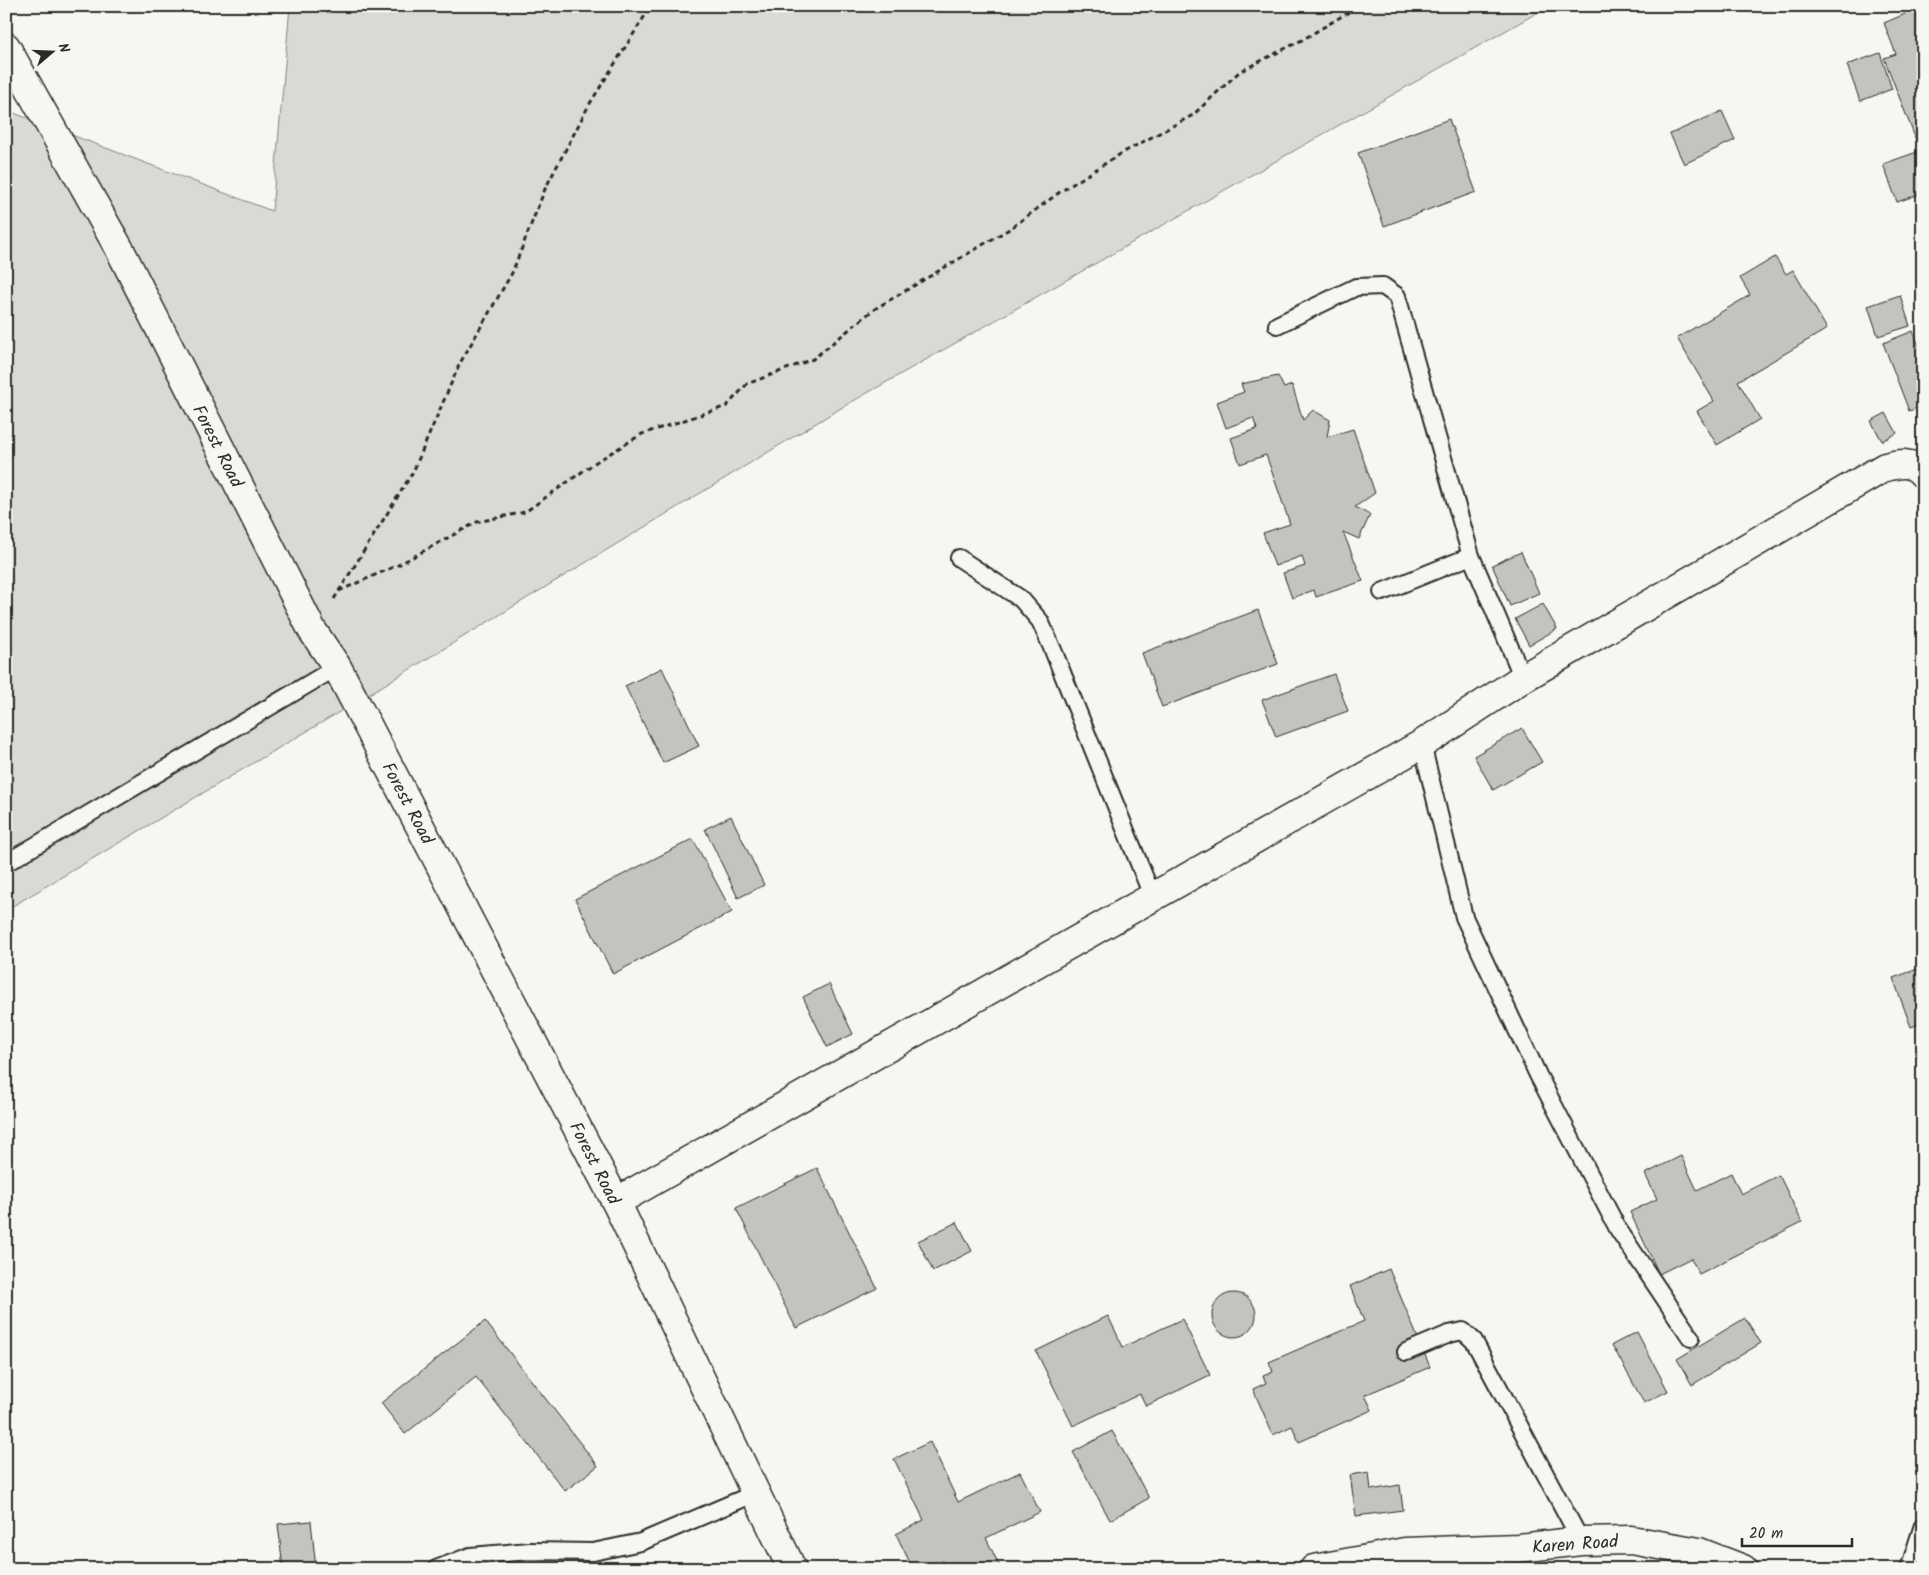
<svg xmlns="http://www.w3.org/2000/svg" width="1929" height="1575" font-family="Kalam,sans-serif">
  <style>
    .green { fill: #d9d9d5; stroke: #828280 }
    .building { fill: #c3c3c0; stroke: #2b2b2b }
    .lines { fill: none; stroke-linecap: round; stroke-linejoin: round }
    .service-casing { stroke: #2b2b2b; stroke-width: 20 }
    .minor-casing { stroke: #2b2b2b; stroke-width: 31 }
    .path { stroke: #2b2b2b; stroke-width: 3; stroke-dasharray: 5 4; stroke-linecap: butt }
    .service { stroke: #f6f6f2; stroke-width: 16 }
    .minor { stroke: #f6f6f2; stroke-width: 28 }
    .labels { text-anchor: middle; stroke-width: 4.5; stroke-linejoin: round; paint-order: stroke }
    .street-label { font-size: 18px; fill: #2b2b2b; stroke: #f6f6f2 }
  </style>
  <rect width="100%" height="100%" fill="#f6f6f2"/>
  <filter id="ink" filterUnits="userSpaceOnUse"><feTurbulence type="fractalNoise" baseFrequency=".02" numOctaves="2"/><feDisplacementMap in="SourceGraphic" scale="10" xChannelSelector="R" yChannelSelector="G"/><feConvolveMatrix kernelMatrix="1 2 1 2 8 2 1 2 1" color-interpolation-filters="sRGB"/></filter>
  <g filter="url(#ink)">
    <!-- green -->
    <polygon class="green" points="290,6 1549,6 841,408 336,714 6,910 6,110 272,211"/>
    <!-- building -->
    <g class="building">
      <polygon points="1902,6 1923,6 1923,158 1884,58 1896,54 1884,23 1905,14"/>
      <polygon points="1880,53 1892,89 1860,101 1847,65"/>
      <polygon points="1722,111 1735,140 1684,164 1670,134"/>
      <polygon points="1449,119 1476,192 1384,226 1358,153"/>
      <polygon points="1917,152 1923,168 1923,193 1897,202 1883,164"/>
      <polygon points="1775,257 1786,274 1793,270 1827,329 1738,381 1760,419 1717,445 1697,411 1714,401 1677,338 1750,295 1740,278"/>
      <polygon points="1900,295 1910,326 1878,336 1868,306"/>
      <polygon points="1913,331 1923,355 1923,406 1909,411 1883,343"/>
      <polygon points="1278,376 1284,388 1292,385 1303,420 1313,410 1330,420 1327,437 1353,429 1375,493 1355,507 1370,515 1359,539 1343,532 1363,581 1316,597 1314,590 1292,598 1283,573 1305,566 1302,556 1275,566 1263,533 1290,524 1266,455 1240,464 1231,438 1257,429 1253,418 1226,428 1217,402 1244,392 1241,384"/>
      <polygon points="1886,413 1897,433 1882,441 1871,421"/>
      <polygon points="1521,552 1539,593 1510,606 1492,565"/>
      <polygon points="1543,604 1557,629 1529,645 1515,619"/>
      <polygon points="1258,610 1278,664 1162,707 1142,653"/>
      <polygon points="662,668 699,746 663,763 625,686"/>
      <polygon points="1334,674 1348,711 1276,737 1262,700"/>
      <polygon points="1522,728 1542,762 1493,790 1474,756"/>
      <polygon points="731,816 764,885 738,898 705,829"/>
      <polygon points="693,839 732,912 613,974 575,899"/>
      <polygon points="1923,967 1923,1023 1911,1027 1893,978"/>
      <polygon points="829,984 853,1034 827,1047 803,997"/>
      <polygon points="1681,1156 1697,1190 1731,1173 1741,1194 1779,1175 1802,1222 1699,1274 1691,1258 1659,1274 1630,1212 1657,1199 1645,1174"/>
      <polygon points="817,1168 877,1288 796,1328 736,1208"/>
      <polygon points="957,1222 972,1251 933,1271 918,1241"/>
      <polygon points="1389,1269 1430,1367 1365,1395 1372,1410 1299,1442 1292,1426 1273,1435 1253,1389 1266,1383 1263,1376 1273,1372 1269,1362 1364,1321 1350,1286"/>
      <circle cx="1234" cy="1315" r="22"/>
      <polygon points="1108,1316 1123,1347 1182,1319 1210,1375 1146,1406 1140,1394 1073,1426 1036,1351"/>
      <polygon points="1745,1318 1761,1343 1692,1385 1677,1359"/>
      <polygon points="485,1321 598,1466 565,1491 476,1377 405,1434 381,1403"/>
      <polygon points="1637,1332 1668,1391 1644,1403 1612,1345"/>
      <polygon points="1112,1431 1149,1498 1110,1520 1073,1452"/>
      <polygon points="930,1442 958,1502 1020,1472 1040,1512 986,1538 1001,1569 947,1569 943,1561 927,1569 913,1569 896,1534 924,1520 894,1459"/>
      <polygon points="1369,1472 1371,1490 1400,1485 1403,1510 1356,1516 1350,1475"/>
      <polygon points="311,1521 316,1569 283,1569 278,1524"/>
    </g>
    <g class="lines">
      <defs>
        <g id="service">
          <polyline points="1277,325 1356,287 1383,286 1397,296 1471,556 1523,678"/>
          <polyline points="959,558 1021,599 1040,621 1053,650 1153,898"/>
          <polyline points="1382,592 1471,556"/>
          <polyline points="1422,744 1464,917 1538,1075 1618,1229 1691,1338"/>
          <polyline points="6,863 337,667"/>
          <polyline points="1406,1352 1449,1334 1463,1331 1474,1341 1581,1541"/>
          <polyline points="436,1569 470,1556 530,1551 593,1552 641,1542 756,1493"/>
          <polyline points="1909,1569 1923,1525"/>
        </g>
        <g id="minor">
          <polyline points="6,47 120,250 312,630 337,667 616,1202 792,1569"/>
          <path d="M616,1202L1422,744L1523,678L1885,467C1901,463 1912,461 1923,474"/>
          <polyline points="1314,1569 1405,1552 1518,1548 1581,1541 1631,1540 1699,1552 1743,1569"/>
        </g>
      </defs>
      <!-- service casing -->
      <use href="#service" class="service-casing"/>
      <!-- minor casing -->
      <use href="#minor" class="minor-casing"/>
      <!-- path -->
      <g class="path">
        <polyline points="339,591 398,565 477,522 525,512 596,462 642,434 727,406 747,384 813,359 873,310 1011,228 1060,192 1122,153 1193,115 1239,72 1302,40 1359,6"/>
        <polyline points="334,599 413,472 460,363 512,273 545,189 589,105 651,6"/>
      </g>
      <!-- service -->
      <use href="#service" class="service"/>
      <!-- minor -->
      <use href="#minor" class="minor"/>
    </g>
  </g>
  <g class="labels">
    <!-- street labels -->
    <g class="street-label">
      <text transform="translate(218 446) rotate(63)" y="6">Forest Road</text>
      <text transform="translate(408 803) rotate(62)" y="6">Forest Road</text>
      <text transform="translate(595 1163) rotate(63)" y="6">Forest Road</text>
      <text transform="translate(1575 1544) rotate(-4)" y="6">Karen Road</text>
    </g>
  </g>
  <!-- margin -->
  <rect width="1929" height="1575" fill="none" stroke="#f6f6f2" stroke-width="25"/>
  <rect x="12" y="12" width="1904" height="1550" fill="none" stroke="#2b2b2b" stroke-width="2" filter="url(#ink)"/>
  <!-- north arrow -->
  <g transform="translate(52 52) rotate(71)" stroke="#f6f6f2" stroke-width="4" paint-order="stroke">
  <path d="M0-4L9 19L0 12L-9 19Z" fill="#2b2b2b"/>
  <text y="-8" font-size="14" font-weight="bold" text-anchor="middle" fill="#2b2b2b">N</text>
  </g>
  <!-- scale -->
  <path d="M1742 1538v8h110v-8" fill="none" stroke="#2b2b2b" stroke-width="2.5"/>
  <text x="1749" y="1538" font-size="15" fill="#2b2b2b" stroke="#f6f6f2" stroke-width="4" paint-order="stroke">20 m</text>
</svg>
